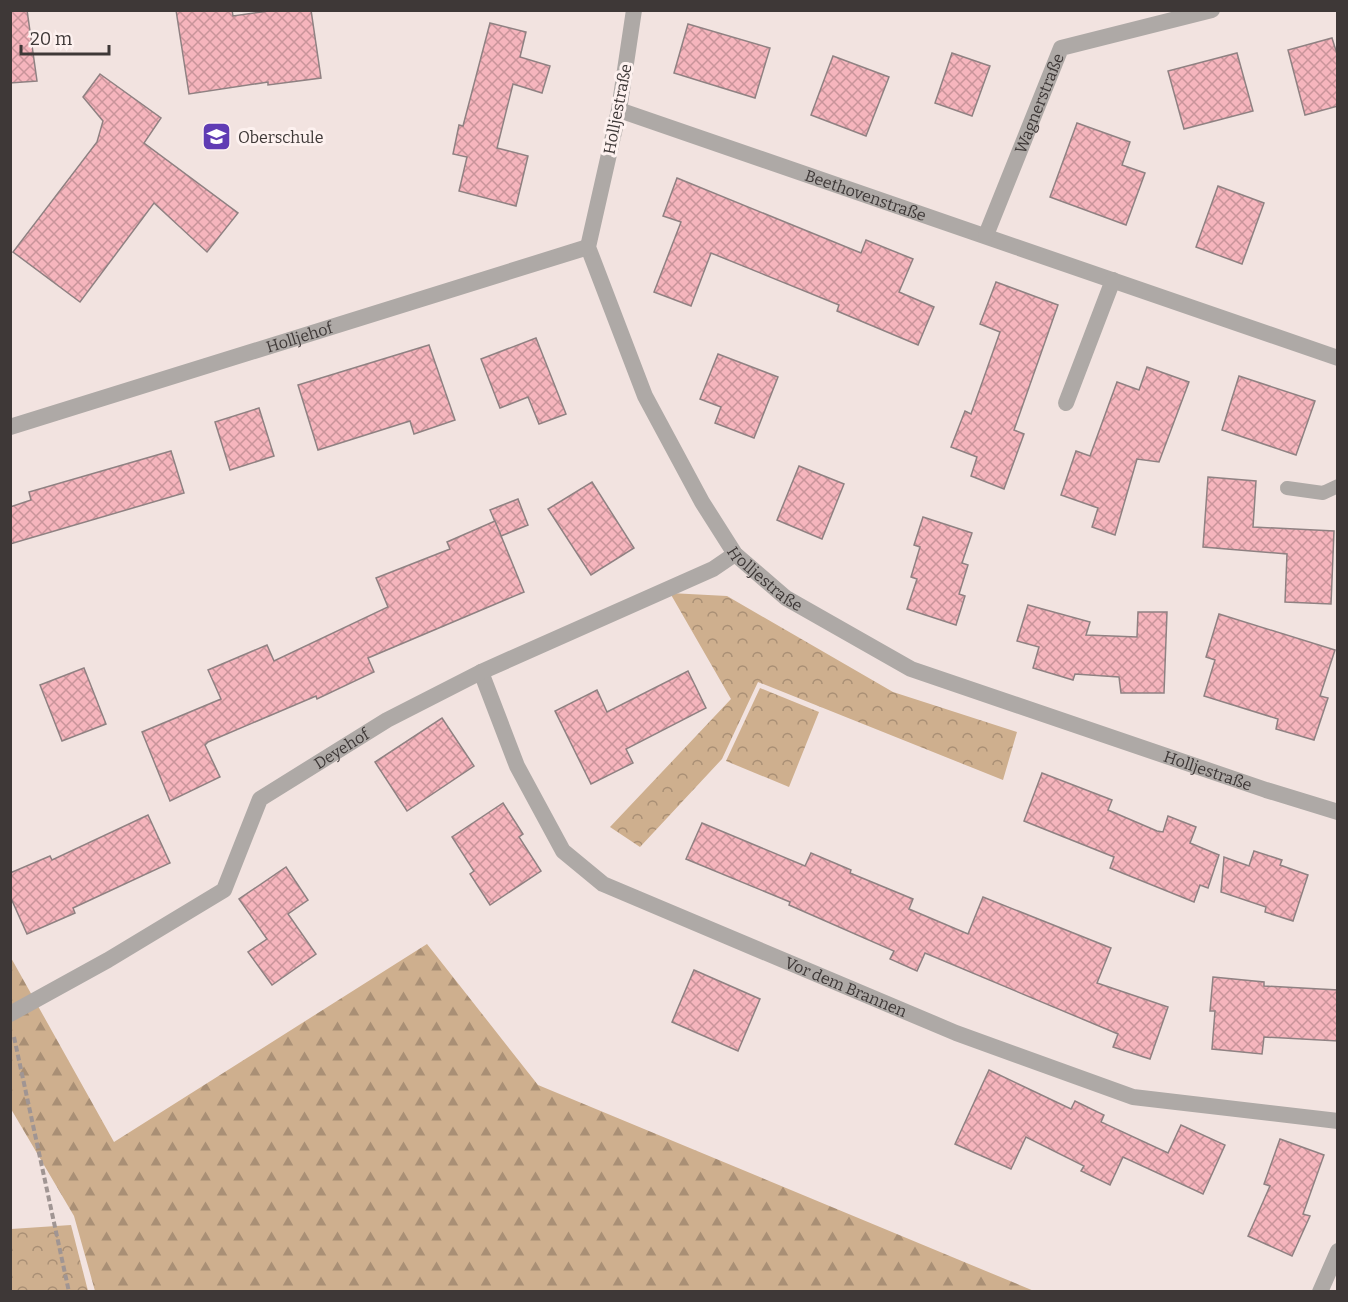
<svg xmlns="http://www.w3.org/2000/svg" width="1348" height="1302" font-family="Bitter,serif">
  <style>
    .forest { fill: url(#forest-firs) }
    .park { fill: url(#park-crowns) }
    .building { fill: url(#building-cross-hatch); stroke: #8f8182; stroke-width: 1.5 }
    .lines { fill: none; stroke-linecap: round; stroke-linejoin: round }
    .path { stroke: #a09593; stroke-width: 4; stroke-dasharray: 6 3; stroke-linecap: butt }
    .service { stroke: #aea9a6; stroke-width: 14 }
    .minor { stroke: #aea9a6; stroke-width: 16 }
    .labels { text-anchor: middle; stroke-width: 6; stroke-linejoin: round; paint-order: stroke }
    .street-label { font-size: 16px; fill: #3e3837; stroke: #fdf1ef }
    .poi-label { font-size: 16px; fill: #3e3837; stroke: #fdf1ef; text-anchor: start }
  </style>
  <defs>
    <pattern id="forest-firs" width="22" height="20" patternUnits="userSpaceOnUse" patternTransform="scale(1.5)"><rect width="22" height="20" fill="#ceaf8e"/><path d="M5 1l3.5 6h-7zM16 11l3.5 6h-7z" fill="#a98f75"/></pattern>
    <pattern id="park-crowns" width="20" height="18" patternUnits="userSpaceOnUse" patternTransform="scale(1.5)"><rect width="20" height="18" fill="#ceaf8e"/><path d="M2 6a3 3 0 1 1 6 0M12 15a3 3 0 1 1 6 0" fill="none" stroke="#a98f75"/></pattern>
    <pattern id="building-cross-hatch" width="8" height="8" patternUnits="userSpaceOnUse" patternTransform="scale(1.5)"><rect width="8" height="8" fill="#f6b5bd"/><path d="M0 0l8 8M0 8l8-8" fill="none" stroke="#c9949a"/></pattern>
  </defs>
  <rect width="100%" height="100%" fill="#f2e3e0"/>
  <!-- forest -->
  <polygon class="forest" points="427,944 538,1085 1034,1291 95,1291 74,1216 11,1109 10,956 114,1142"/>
  <!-- park -->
  <g class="park">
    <polygon points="670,593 727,596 893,692 1017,732 1003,780 758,682 722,759 640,847 610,827 731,699"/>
    <polygon points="760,688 819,712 789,787 726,761"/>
    <polygon points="71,1225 88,1291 11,1291 11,1229"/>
  </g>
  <!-- building -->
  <g class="building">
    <polygon points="10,10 27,10 37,81 10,83"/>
    <polygon points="176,10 232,10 233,16 276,10 311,10 321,78 268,85 268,82 189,94"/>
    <polygon points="490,23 526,32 520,57 550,66 542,93 513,84 497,148 528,156 516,206 459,191 467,157 453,154 459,125 463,126"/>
    <polygon points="688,24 770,48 755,98 674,73"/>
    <polygon points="1332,38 1338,57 1338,106 1305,115 1288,50"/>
    <polygon points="952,53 990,66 972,116 935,103"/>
    <polygon points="1237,53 1253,111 1184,129 1168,71"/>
    <polygon points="833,56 889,77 866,136 811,115"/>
    <polygon points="100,74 161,118 144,143 238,213 207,252 154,203 80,302 13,252 97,142 103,121 83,97"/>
    <polygon points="1077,123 1130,142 1122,165 1145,173 1126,225 1050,197"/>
    <polygon points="677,178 861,253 866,240 913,259 899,292 934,307 918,345 837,311 839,305 711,253 691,306 654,292 681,222 663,216"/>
    <polygon points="1218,186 1264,203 1242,264 1196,247"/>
    <polygon points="996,282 1058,305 1014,430 1024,434 1004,489 971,476 977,457 951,447 965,411 971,414 1000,332 980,324"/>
    <polygon points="536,338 566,414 539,424 528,397 500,408 481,359"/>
    <polygon points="429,345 455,420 414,434 410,421 318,450 298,385"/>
    <polygon points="718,354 778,377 754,438 715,423 721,407 700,399"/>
    <polygon points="1147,367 1189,382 1159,462 1137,459 1115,535 1092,527 1098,508 1061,495 1076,451 1090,456 1117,382 1139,390"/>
    <polygon points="1239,376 1315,401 1296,455 1222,430"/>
    <polygon points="259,408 274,456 230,470 215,422"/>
    <polygon points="171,451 184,493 10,544 10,507 31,500 29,492"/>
    <polygon points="799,466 844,484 822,539 777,520"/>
    <polygon points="1208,477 1256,481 1253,527 1334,531 1331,604 1285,602 1287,554 1203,547"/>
    <polygon points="592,482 634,548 591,575 548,509"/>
    <polygon points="518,499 528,525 501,536 490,510"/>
    <polygon points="923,517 972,533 962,563 968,565 959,594 965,596 956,625 907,609 917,579 911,577 920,547 914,545"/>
    <polygon points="495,521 524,592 368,658 374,672 317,699 316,696 208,742 205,745 220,777 170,801 142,732 221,699 208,670 267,645 274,661 388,607 376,578 450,549 447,542"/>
    <polygon points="1028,605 1090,622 1086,635 1137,637 1138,612 1167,612 1164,693 1121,693 1119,677 1075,674 1073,680 1033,668 1039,647 1017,641"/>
    <polygon points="1219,614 1335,650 1320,696 1328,698 1314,740 1276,729 1278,719 1204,696 1215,660 1206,657"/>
    <polygon points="84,668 106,724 62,741 40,685"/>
    <polygon points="688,671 706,708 626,749 633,763 591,784 555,711 597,690 607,712"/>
    <polygon points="442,718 474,766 407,811 375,762"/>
    <polygon points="1042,773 1112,800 1108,810 1157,831 1163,832 1168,816 1196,827 1190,843 1219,855 1208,888 1200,885 1194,902 1110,868 1114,857 1024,821"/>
    <polygon points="503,803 523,834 519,837 541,871 490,905 470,874 474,871 452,837"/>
    <polygon points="148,815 170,863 73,908 75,913 27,934 10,896 10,873 50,856 52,860"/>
    <polygon points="702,823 805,866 811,853 851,870 850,873 913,899 909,909 968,934 983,897 1111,948 1097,983 1168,1007 1150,1059 1113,1047 1118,1034 925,953 917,971 890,959 894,951 789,905 790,902 686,859"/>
    <polygon points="1254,851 1282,860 1280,865 1308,875 1293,921 1265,912 1266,907 1221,892 1224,857 1249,866"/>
    <polygon points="286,867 308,900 288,914 316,954 272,985 248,952 267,939 239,899"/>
    <polygon points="694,970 760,999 738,1051 672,1022"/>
    <polygon points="1213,977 1264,982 1264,986 1338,990 1338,1041 1264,1037 1262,1054 1212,1049 1215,1011 1210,1011"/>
    <polygon points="989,1070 1071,1109 1075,1101 1104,1115 1101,1122 1168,1153 1181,1125 1225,1145 1203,1194 1123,1157 1110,1185 1081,1171 1084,1166 1026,1137 1011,1169 955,1144"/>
    <polygon points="1280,1139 1324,1155 1303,1214 1310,1216 1292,1256 1248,1236 1270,1186 1264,1184"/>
  </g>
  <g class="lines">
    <!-- path -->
    <polyline class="path" points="14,1037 69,1292"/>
    <!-- service -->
    <polyline class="service" points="1287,488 1323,493 1338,486"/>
    <!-- minor -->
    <g class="minor">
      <path id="s1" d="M634,10L619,110L588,247L645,396L702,502L735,554L786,598L911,669L1266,790L1338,812"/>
      <path id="s2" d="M619,110L1338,358"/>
      <path id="s3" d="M986,235L1061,48L1212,10"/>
      <polyline points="1066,403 1113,280"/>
      <path id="s4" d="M10,427L588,247"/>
      <path id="s5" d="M481,672L517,766L563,851L603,884L956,1033L1133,1097L1338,1121"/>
      <path id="s6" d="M10,1014L108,960L224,890L260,799L387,720L481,672L713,569L735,554"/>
      <polyline points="1320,1292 1338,1251"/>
    </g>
  </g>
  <!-- icons -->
  <defs>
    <symbol id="school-square" viewBox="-11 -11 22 22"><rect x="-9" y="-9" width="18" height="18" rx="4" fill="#603cb4" stroke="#fdf1ef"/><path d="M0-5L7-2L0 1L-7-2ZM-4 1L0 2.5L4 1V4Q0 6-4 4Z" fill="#fff"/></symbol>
  </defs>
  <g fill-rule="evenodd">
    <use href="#school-square" x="200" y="120" width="33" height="33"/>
  </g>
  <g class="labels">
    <!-- street labels -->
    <g class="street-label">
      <text dy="6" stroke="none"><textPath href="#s3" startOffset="142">Wagnerstraße</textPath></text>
      <text transform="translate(617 109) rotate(-79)" y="6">Holljestraße</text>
      <text dy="6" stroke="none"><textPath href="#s2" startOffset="261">Beethovenstraße</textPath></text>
      <text dy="6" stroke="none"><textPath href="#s4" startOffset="303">Holljehof</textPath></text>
      <text dy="6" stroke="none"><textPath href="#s1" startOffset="622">Holljestraße</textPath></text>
      <text dy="6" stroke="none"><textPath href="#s6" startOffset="441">Deyehof</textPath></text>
      <text dy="6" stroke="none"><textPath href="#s1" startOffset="1108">Holljestraße</textPath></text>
      <text dy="6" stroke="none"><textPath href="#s5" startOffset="513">Vor dem Brannen</textPath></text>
    </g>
    <!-- poi labels -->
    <g class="poi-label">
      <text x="238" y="143">Oberschule</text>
    </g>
  </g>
  <!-- border -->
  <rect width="1348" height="1302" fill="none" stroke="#3e3837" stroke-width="24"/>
  <!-- scale -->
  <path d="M21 45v9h88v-9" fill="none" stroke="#3e3837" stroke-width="3"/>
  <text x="30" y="45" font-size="18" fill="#3e3837" stroke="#fdf1ef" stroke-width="4.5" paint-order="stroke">20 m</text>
</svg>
